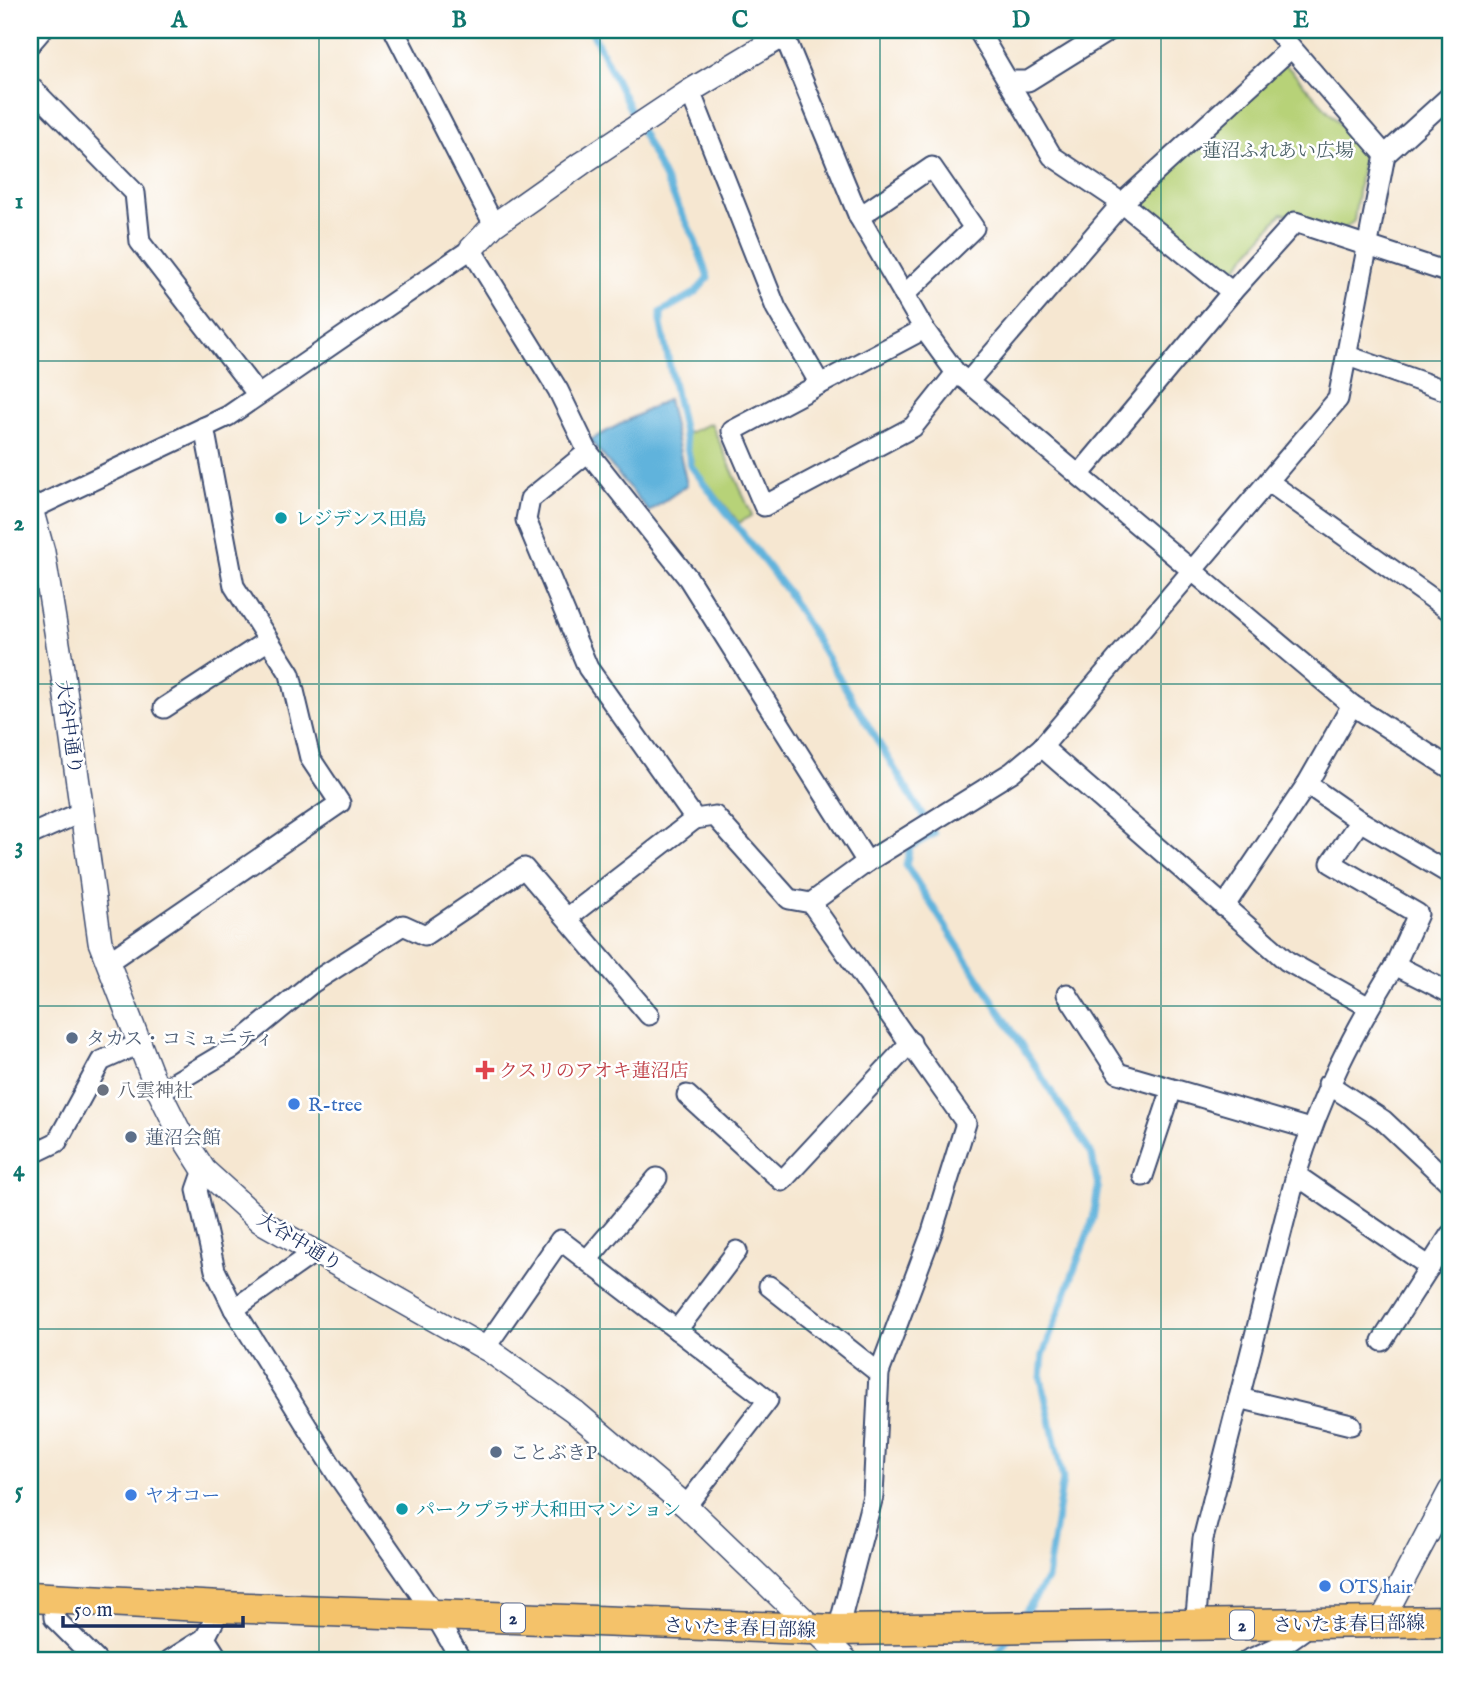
<svg xmlns="http://www.w3.org/2000/svg" width="1480" height="1690" font-family="'IM FELL English','Noto Serif JP',serif">
  <style>
    .green { fill: #b7d278; stroke: #69806b; stroke-width: 2 }
    .water { fill: #61b3dc; stroke: #3e719d; stroke-width: 2 }
    .lines { fill: none; stroke-linecap: round; stroke-linejoin: round }
    .stream { stroke: #61b3dc; stroke-width: 7 }
    .minor-casing { stroke: #3c4b6f; stroke-width: 23 }
    .tertiary-casing { stroke: #3c4b6f; stroke-width: 26 }
    .primary-casing { stroke: #3c4b6f; stroke-width: 33 }
    .minor { stroke: #fff; stroke-width: 19 }
    .tertiary { stroke: #fff; stroke-width: 23 }
    .primary { stroke: #f4c26a; stroke-width: 30 }
    .grid { fill: none; stroke: #0f766e; stroke-width: 2; stroke-opacity: 0.55 }
    .culture-dot { fill: #0f9aa8; stroke: #fff; stroke-width: 2.5 }
    .service-dot { fill: #5c6f8a; stroke: #fff; stroke-width: 2.5 }
    .health-dot { fill: #e0444e; stroke: #fff; stroke-width: 2.5 }
    .worship-dot { fill: #6b7280; stroke: #fff; stroke-width: 2.5 }
    .shop-dot { fill: #3f7fe0; stroke: #fff; stroke-width: 2.5 }
    .labels { text-anchor: middle; stroke-width: 5; stroke-linejoin: round; paint-order: stroke }
    .shield { fill: #fff; stroke: #5f6d8e; stroke-width: 2 }
    .shield-label { font-size: 18px; font-weight: bold; fill: #1b2f5e }
    .park-label { font-size: 19px; fill: #4a6066; stroke: #fff }
    .culture-label { font-size: 19px; fill: #0d838f; stroke: #fff; text-anchor: start }
    .street-label { font-size: 19px; fill: #1b2f5e; stroke: #fff }
    .service-label { font-size: 19px; fill: #4e5e75; stroke: #fff; text-anchor: start }
    .health-label { font-size: 19px; fill: #be3a42; stroke: #fff; text-anchor: start }
    .worship-label { font-size: 19px; fill: #5b616d; stroke: #fff; text-anchor: start }
    .shop-label { font-size: 19px; fill: #366cbe; stroke: #fff; text-anchor: start }
    .neatline { fill: none; stroke: #0f766e; stroke-width: 2.5 }
    .grid-label { font-size: 23px; text-anchor: middle; font-weight: bold; fill: #0f766e }
  </style>
  <rect width="100%" height="100%" fill="#fff"/>
  <filter id="ink" filterUnits="userSpaceOnUse"><feTurbulence type="fractalNoise" baseFrequency=".0143" numOctaves="2"/><feDisplacementMap in="SourceGraphic" scale="14" xChannelSelector="R" yChannelSelector="G"/><feConvolveMatrix kernelMatrix="1 2 1 2 8 2 1 2 1" color-interpolation-filters="sRGB"/></filter>
  <filter id="wash" filterUnits="userSpaceOnUse"><feTurbulence type="fractalNoise" baseFrequency=".00686" numOctaves="4" result="noise"/><feDisplacementMap in="SourceGraphic" scale="28" xChannelSelector="R" yChannelSelector="G"/><feGaussianBlur stdDeviation="1.57" result="paint"/><feColorMatrix in="noise" values="0 0 0 0 0 0 0 0 0 0 0 0 0 0 0 0 0 1.4 0 .05"/><feComposite in="paint" operator="in"/></filter>
  <g filter="url(#wash)">
    <rect width="100%" height="100%" fill="#f6e7d1"/>
    <!-- green -->
    <g class="green">
      <polygon points="1281,64 1287,66 1364,150 1354,221 1342,231 1282,213 1231,274 1221,275 1140,205 1140,192"/>
      <polygon points="711,423 752,515 739,523 694,467 686,434"/>
    </g>
    <!-- water -->
    <polygon class="water" points="668,399 687,485 649,512 590,440"/>
    <g class="lines">
      <!-- stream -->
      <g class="stream">
        <polyline points="591,30 694,238 708,278 695,293 661,312 661,325 691,466 786,590 934,834 910,847 906,865 1092,1155 1098,1187 1093,1219 1043,1355 1041,1378 1063,1479 1047,1579 1021,1619"/>
        <polyline points="993,1660 1010,1635"/>
      </g>
    </g>
  </g>
  <g filter="url(#ink)">
    <g class="lines">
      <defs>
        <g id="minor">
          <polyline points="394,30 494,225"/>
          <polyline points="978,30 1052,156 1122,203 1232,292"/>
          <polyline points="1276,30 1385,155"/>
          <polyline points="784,35 859,217 924,329 956,373 964,379"/>
          <polyline points="30,44 42,30"/>
          <polyline points="1291,48 1122,203 968,382 1352,705 1450,768"/>
          <polyline points="1008,81 1028,81 1110,30"/>
          <polyline points="30,86 135,193 140,242 258,395"/>
          <polyline points="690,91 776,308 820,384"/>
          <polyline points="859,217 932,167 974,228 904,295"/>
          <polyline points="924,329 732,431 764,506 913,427 956,373"/>
          <polyline points="1348,356 1450,392"/>
          <polyline points="588,452 530,499 526,520 588,668 695,819 715,816 789,899 811,903 966,1123 932,1232 879,1373 873,1496 838,1630"/>
          <polyline points="1079,475 1232,292 1295,222 1450,273"/>
          <polyline points="1269,482 1450,611"/>
          <polyline points="32,509 228,416 471,249 558,390 588,452 688,578 867,862"/>
          <polyline points="1352,705 1307,784 1360,821"/>
          <polyline points="164,708 267,641"/>
          <polyline points="1042,747 1287,961 1369,1007"/>
          <polyline points="30,835 82,812"/>
          <polyline points="811,903 867,862 1012,772 1042,747 1338,399 1385,155 1450,96"/>
          <polyline points="1224,907 1307,784"/>
          <polyline points="567,918 695,819"/>
          <polyline points="108,962 340,803 310,758 290,674 234,586 204,427"/>
          <polyline points="1395,965 1418,914 1331,863 1360,821 1450,874"/>
          <polyline points="1067,994 1118,1073 1310,1129"/>
          <polyline points="1328,1084 1383,1120 1450,1183"/>
          <polyline points="159,1092 233,1048 312,983 403,925 425,935 524,868 649,1015"/>
          <polyline points="687,1095 782,1181 911,1042"/>
          <polyline points="30,1155 57,1142 101,1061 139,1044"/>
          <polyline points="204,1170 197,1190 215,1270 234,1309 336,1473 435,1615 461,1660"/>
          <polyline points="1296,1175 1430,1267"/>
          <polyline points="1143,1176 1172,1089"/>
          <polyline points="587,1260 657,1178"/>
          <polyline points="769,1286 879,1373"/>
          <polyline points="234,1309 315,1252"/>
          <polyline points="677,1330 737,1251"/>
          <polyline points="1382,1341 1450,1235"/>
          <polyline points="485,1348 560,1240 768,1400 686,1506"/>
          <polyline points="1239,1398 1351,1425"/>
          <polyline points="53,1597 54,1618 96,1660"/>
          <path d="M1195,1626L1203,1539L1296,1175C1320,1097 1352,1034 1395,965L1450,993"/>
          <polyline points="170,1660 205,1638"/>
          <polyline points="219,1660 205,1638 221,1607"/>
          <polyline points="1248,1660 1284,1644 1312,1624"/>
        </g>
        <g id="tertiary">
          <polyline points="471,249 494,225 582,163 690,91 792,30"/>
          <polyline points="30,505 43,552 62,668 100,942 154,1081 179,1131 204,1170 260,1221 490,1351 574,1411 686,1506 846,1660"/>
          <polyline points="1381,1622 1450,1491"/>
        </g>
        <polyline id="primary" points="30,1597 221,1607 838,1630 1450,1621"/>
      </defs>
      <!-- minor casing -->
      <use href="#minor" class="minor-casing"/>
      <!-- tertiary casing -->
      <use href="#tertiary" class="tertiary-casing"/>
      <!-- primary casing -->
      <use href="#primary" class="primary-casing"/>
      <!-- minor -->
      <use href="#minor" class="minor"/>
      <!-- tertiary -->
      <use href="#tertiary" class="tertiary"/>
      <!-- primary -->
      <use href="#primary" class="primary"/>
    </g>
  </g>
  <!-- grid -->
  <path class="grid" d="M319,30V1660M600,30V1660M880,30V1660M1161,30V1660M30,361H1450M30,684H1450M30,1006H1450M30,1329H1450"/>
  <!-- markers -->
  <g class="culture-dot">
    <circle cx="281" cy="518" r="7"/>
    <circle cx="402" cy="1509" r="7"/>
  </g>
  <g class="service-dot">
    <circle cx="72" cy="1038" r="7"/>
    <circle cx="131" cy="1137" r="7"/>
    <circle cx="496" cy="1452" r="7"/>
  </g>
  <path class="health-dot" d="M481.5 1059.5h7v7h7v7h-7v7h-7v-7h-7v-7h7z"/>
  <circle class="worship-dot" cx="103" cy="1090" r="7"/>
  <g class="shop-dot">
    <circle cx="294" cy="1104" r="7"/>
    <circle cx="131" cy="1495" r="7"/>
    <circle cx="1325" cy="1586" r="7"/>
  </g>
  <g class="labels">
    <!-- shield labels -->
    <g class="shield">
      <rect x="501" y="1603.5" width="24" height="29" rx="5"/>
      <rect x="1230" y="1610.5" width="24" height="29" rx="5"/>
    </g>
    <g class="shield-label">
      <text x="513" y="1624">2</text>
      <text x="1242" y="1631">2</text>
    </g>
    <!-- park labels -->
    <g class="park-label">
      <text x="1278" y="157">蓮沼ふれあい広場</text>
    </g>
    <!-- culture labels -->
    <g class="culture-label">
      <text x="295" y="525">レジデンス田島</text>
      <text x="416" y="1516">パークプラザ大和田マンション</text>
    </g>
    <!-- street labels -->
    <g class="street-label">
      <text transform="translate(70 727) rotate(82)" y="7">大谷中通り</text>
      <text transform="translate(300 1241) rotate(31)" y="7">大谷中通り</text>
      <text transform="translate(1349 1623) rotate(-1)" y="7">さいたま春日部線</text>
      <text transform="translate(740 1627) rotate(2)" y="7">さいたま春日部線</text>
    </g>
    <!-- service labels -->
    <g class="service-label">
      <text x="86" y="1045">タカス・コミュニティ</text>
      <text x="145" y="1144">蓮沼会館</text>
      <text x="510" y="1459">ことぶきP</text>
    </g>
    <!-- health labels -->
    <g class="health-label">
      <text x="499" y="1077">クスリのアオキ蓮沼店</text>
    </g>
    <!-- worship labels -->
    <g class="worship-label">
      <text x="117" y="1097">八雲神社</text>
    </g>
    <!-- shop labels -->
    <g class="shop-label">
      <text x="308" y="1111">R-tree</text>
      <text x="145" y="1502">ヤオコー</text>
      <text x="1339" y="1593">OTS hair</text>
    </g>
  </g>
  <!-- margin -->
  <rect width="1480" height="1690" fill="none" stroke="#fff" stroke-width="77"/>
  <!-- scale -->
  <path d="M63 1616v10h180v-10" fill="none" stroke="#1b2f5e" stroke-width="3.5"/>
  <text x="74" y="1616" font-size="21" fill="#1b2f5e" stroke="#ffffff" stroke-width="5" paint-order="stroke">50 m</text>
  <rect x="38" y="38" width="1404" height="1614" class="neatline"/>
  <g class="grid-label">
    <text x="179" y="27">A</text>
    <text x="459" y="27">B</text>
    <text x="740" y="27">C</text>
    <text x="1021" y="27">D</text>
    <text x="1301" y="27">E</text>
    <text x="19" y="208">1</text>
    <text x="19" y="530">2</text>
    <text x="19" y="853">3</text>
    <text x="19" y="1176">4</text>
    <text x="19" y="1498">5</text>
  </g>
</svg>
